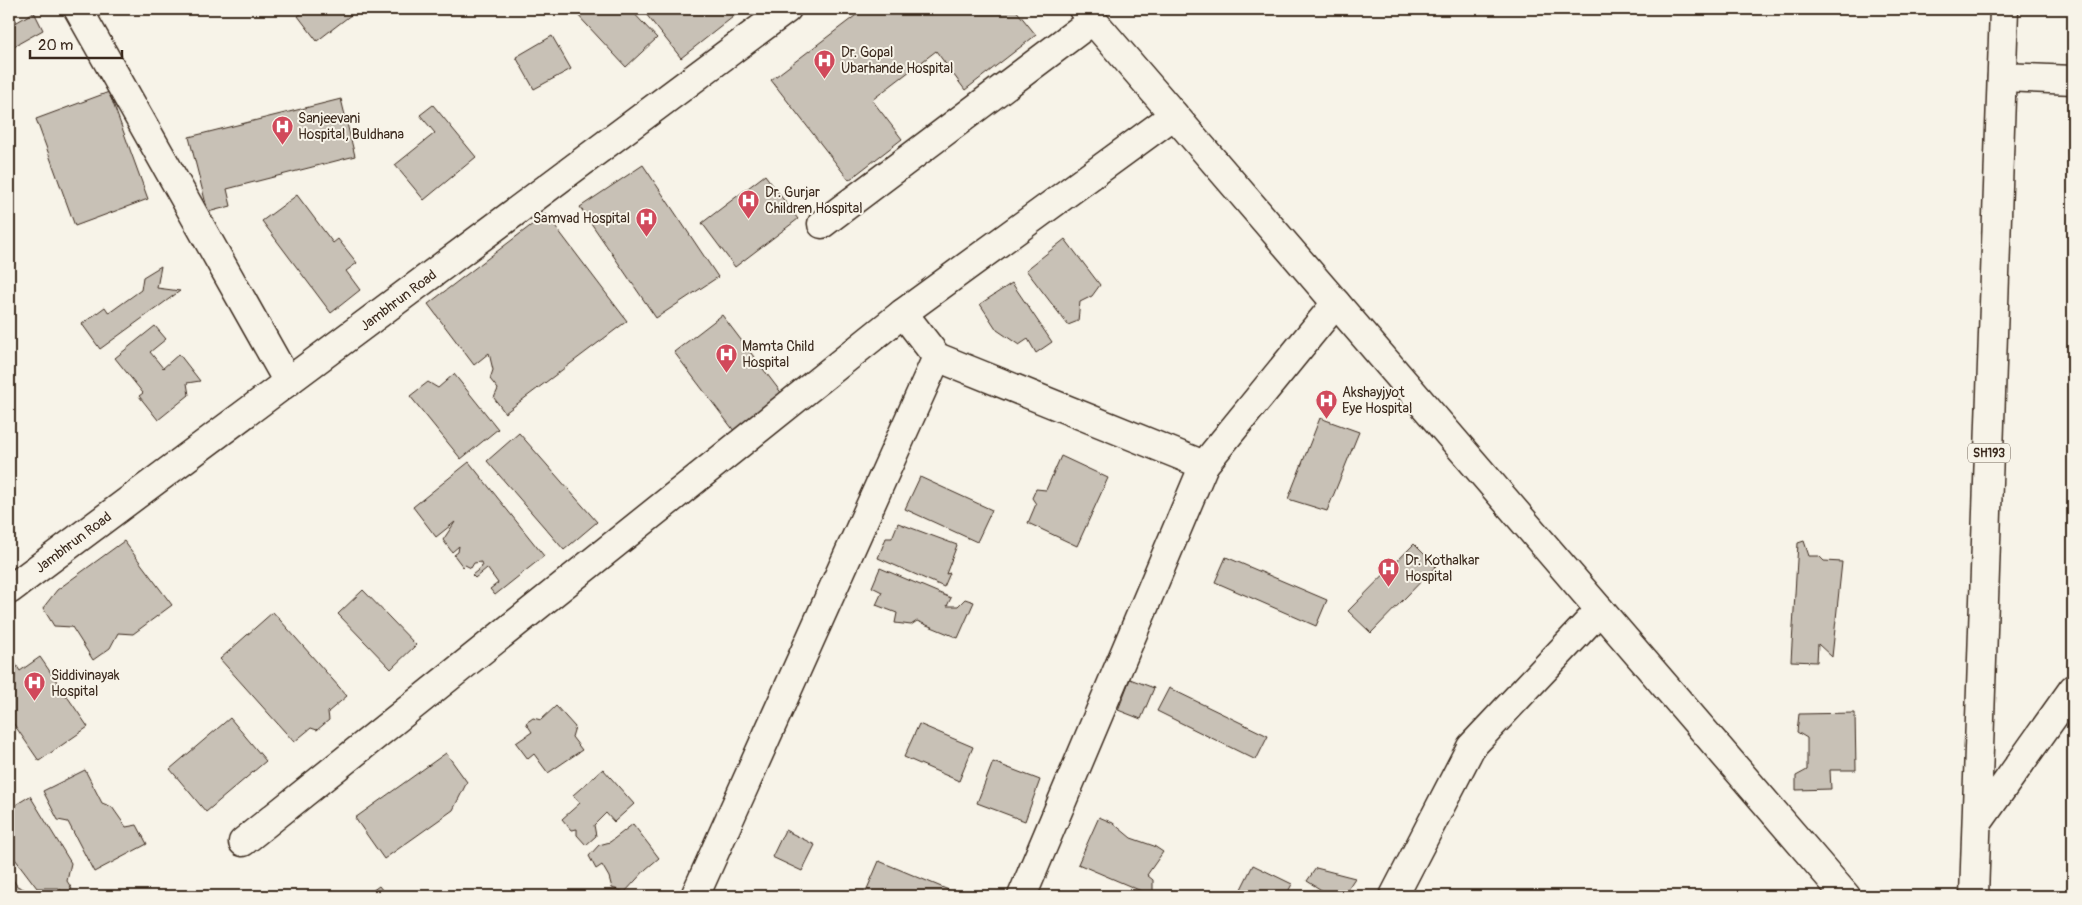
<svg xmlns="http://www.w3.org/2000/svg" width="2082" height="905" font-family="Pangolin,sans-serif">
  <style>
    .building { fill: #c8c1b6; stroke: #3b2a1e }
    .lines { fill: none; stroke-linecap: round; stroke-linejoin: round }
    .minor-casing { stroke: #3b2a1e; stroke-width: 31 }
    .tertiary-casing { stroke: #3b2a1e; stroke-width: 31 }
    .primary-casing { stroke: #3b2a1e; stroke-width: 31 }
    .minor { stroke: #f7f3e8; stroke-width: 28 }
    .tertiary { stroke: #f7f3e8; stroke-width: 28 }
    .primary { stroke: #f7f3e8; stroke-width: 28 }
    .labels { text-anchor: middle; stroke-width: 4; stroke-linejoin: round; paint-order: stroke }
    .shield { fill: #f7f3e8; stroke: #73665b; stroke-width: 1 }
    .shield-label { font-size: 12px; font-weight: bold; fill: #3b2a1e }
    .poi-label { font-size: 14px; fill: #3b2a1e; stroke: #f7f3e8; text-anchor: start }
    .street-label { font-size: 14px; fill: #3b2a1e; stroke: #f7f3e8 }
  </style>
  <rect width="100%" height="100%" fill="#f7f3e8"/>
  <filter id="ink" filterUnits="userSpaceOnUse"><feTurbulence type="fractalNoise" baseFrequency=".02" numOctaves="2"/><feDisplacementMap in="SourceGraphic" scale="10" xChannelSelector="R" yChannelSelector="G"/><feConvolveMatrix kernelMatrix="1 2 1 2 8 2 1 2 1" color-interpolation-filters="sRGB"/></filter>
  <g filter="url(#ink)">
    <!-- building -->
    <g class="building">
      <polygon points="9,9 17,22 34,12 43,30 9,49"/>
      <polygon points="308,9 354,9 356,11 317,41 298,16"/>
      <polygon points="578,9 630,9 657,38 626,67 575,12"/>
      <polygon points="642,9 734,9 738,13 681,58"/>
      <polygon points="864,9 1015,9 1036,35 965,90 936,51 872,100 902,139 849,180 771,80"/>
      <polygon points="552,36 571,69 534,89 516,57"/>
      <polygon points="109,92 148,199 75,226 36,119"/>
      <polygon points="341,99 355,156 227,189 231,206 208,212 189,137"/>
      <polygon points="433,105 476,157 424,200 395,165 435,133 420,115"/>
      <polygon points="643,165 718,277 656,318 580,207"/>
      <polygon points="765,175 798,219 735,267 702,223"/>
      <polygon points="297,195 333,243 338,239 357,263 346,271 360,290 331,313 262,221"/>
      <polygon points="546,214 627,321 505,413 494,398 498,389 490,379 493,370 489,353 474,365 428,304"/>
      <polygon points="1065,239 1100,285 1092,296 1080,302 1078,321 1068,325 1026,270"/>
      <polygon points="161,266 157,288 180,291 100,349 82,324 105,307 109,313 141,290 143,277"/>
      <polygon points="1012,283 1052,342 1036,353 1028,339 1019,345 997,330 980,304"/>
      <polygon points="722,315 786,399 738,436 674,352"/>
      <polygon points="155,326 166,339 150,352 163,368 179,354 200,381 187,383 189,395 158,420 139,396 143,393 115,358"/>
      <polygon points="454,374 498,429 461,459 410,396 428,382 438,388"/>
      <polygon points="1320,418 1359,432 1327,511 1288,499"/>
      <polygon points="519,433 597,522 564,550 487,461"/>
      <polygon points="1061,456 1108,478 1077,546 1028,523 1036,504 1032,498 1036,489 1046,490"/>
      <polygon points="469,462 544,556 495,595 490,589 498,583 487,568 475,578 472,575 482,567 481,562 474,563 471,568 465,565 463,567 454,555 458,552 459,546 452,552 443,540 455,522 436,537 413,507"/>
      <polygon points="920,477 992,510 977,542 905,509"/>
      <polygon points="898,523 957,545 946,574 950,573 944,587 878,558 886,538 892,538"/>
      <polygon points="124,541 172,605 133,634 118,633 110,648 93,660 72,627 54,626 43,608 57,590"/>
      <polygon points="1804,541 1809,556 1819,556 1824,561 1842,562 1832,657 1818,644 1817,662 1791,661 1798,543"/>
      <polygon points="1414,544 1436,566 1371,633 1348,611"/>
      <polygon points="1226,557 1327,600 1316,626 1215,582"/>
      <polygon points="880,568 951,598 947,606 958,606 965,599 974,602 958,638 917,621 911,625 895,623 897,613 876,605 882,592 872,587"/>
      <polygon points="363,590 416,645 391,669 338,614"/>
      <polygon points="273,612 347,696 328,712 329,720 317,730 311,728 294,742 220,659"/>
      <polygon points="40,657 88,727 39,761 9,717 9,663 13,660 20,671"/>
      <polygon points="1130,679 1154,688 1141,719 1118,710"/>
      <polygon points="1169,688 1268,736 1256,760 1157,711"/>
      <polygon points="556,706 575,727 572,737 582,750 548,773 534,754 528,759 516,743 532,732 526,723 533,718 541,720"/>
      <polygon points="1855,713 1856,770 1830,770 1831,789 1796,790 1796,776 1807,770 1807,738 1797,732 1799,714"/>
      <polygon points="230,718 266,761 206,812 170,769"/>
      <polygon points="919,724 973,747 959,781 904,757"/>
      <polygon points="446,753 467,782 453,810 384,859 355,818"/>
      <polygon points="993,762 1040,780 1025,821 977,803"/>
      <polygon points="603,769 634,804 614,822 606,813 594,825 596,836 586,845 577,835 577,829 571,830 562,819 580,803 573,795"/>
      <polygon points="85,770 102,803 112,807 126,827 137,825 147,844 94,872 68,822 58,820 43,791"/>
      <polygon points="30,796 71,863 67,881 72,889 64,894 59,888 37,888 9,851 9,809"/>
      <polygon points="1099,817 1113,823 1131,838 1154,846 1163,852 1147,875 1153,880 1153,896 1078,864"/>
      <polygon points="633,824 659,858 646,869 625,892 612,888 609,877 602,865 596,869 589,856 599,845 610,842"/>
      <polygon points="785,830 815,845 802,871 772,857"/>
      <polygon points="879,861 963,896 864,896"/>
      <polygon points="1253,865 1292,884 1286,896 1251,896 1240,891"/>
      <polygon points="1316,868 1355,878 1343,896 1331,896 1307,881"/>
      <polygon points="9,873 17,886 28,891 25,896 9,896"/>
      <polygon points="379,886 387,896 365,896"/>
    </g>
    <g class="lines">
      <defs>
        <g id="minor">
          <polyline points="78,9 288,382"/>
          <polyline points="1083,9 1846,896"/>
          <polyline points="822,224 1093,20"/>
          <polyline points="903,313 937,357 1204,465"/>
          <polyline points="1977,824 2073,689"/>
          <polyline points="243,842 903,313 1174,115"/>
          <polyline points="695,896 937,357"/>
          <polyline points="1022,896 1204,465 1336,303"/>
          <polyline points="1394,896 1471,747 1600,610"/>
        </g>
        <g id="tertiary">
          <polyline points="2002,77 2073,80"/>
          <polyline points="9,590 787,9"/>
        </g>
        <polyline id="primary" points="1974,896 2004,9"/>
      </defs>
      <!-- minor casing -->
      <use href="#minor" class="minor-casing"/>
      <!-- tertiary casing -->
      <use href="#tertiary" class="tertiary-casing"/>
      <!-- primary casing -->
      <use href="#primary" class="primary-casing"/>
      <!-- minor -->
      <use href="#minor" class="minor"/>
      <!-- tertiary -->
      <use href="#tertiary" class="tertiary"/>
      <!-- primary -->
      <use href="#primary" class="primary"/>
    </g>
  </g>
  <!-- icons -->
  <defs>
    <symbol id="hospital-pin" viewBox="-11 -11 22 30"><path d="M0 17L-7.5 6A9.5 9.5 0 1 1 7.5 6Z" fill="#d1495b" stroke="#f7f3e8"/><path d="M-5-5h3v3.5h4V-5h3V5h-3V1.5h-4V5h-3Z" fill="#fff"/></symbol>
  </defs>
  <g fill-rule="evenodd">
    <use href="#hospital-pin" x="812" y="48" width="25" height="34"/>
    <use href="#hospital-pin" x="270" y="114" width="25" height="34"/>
    <use href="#hospital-pin" x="736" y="188" width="25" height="34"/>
    <use href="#hospital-pin" x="634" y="206" width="25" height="34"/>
    <use href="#hospital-pin" x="714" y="342" width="25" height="34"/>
    <use href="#hospital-pin" x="1314" y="388" width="25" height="34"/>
    <use href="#hospital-pin" x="1376" y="556" width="25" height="34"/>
    <use href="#hospital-pin" x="22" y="670" width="25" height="34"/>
  </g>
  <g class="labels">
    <!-- shield labels -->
    <rect class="shield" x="1968" y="443.5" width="42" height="19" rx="4"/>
    <g class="shield-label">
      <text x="1989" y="457">SH193</text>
    </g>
    <!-- poi labels -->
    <g class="poi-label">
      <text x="841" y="57">Dr. Gopal<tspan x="841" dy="16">Ubarhande Hospital</tspan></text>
      <text x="298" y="123">Sanjeevani<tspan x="298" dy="16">Hospital, Buldhana</tspan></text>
      <text x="765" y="197">Dr. Gurjar<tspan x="765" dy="16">Children Hospital</tspan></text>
      <text x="630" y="223" text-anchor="end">Samvad Hospital</text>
      <text x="742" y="351">Mamta Child<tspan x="742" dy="16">Hospital</tspan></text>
      <text x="1342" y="397">Akshayjyot<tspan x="1342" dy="16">Eye Hospital</tspan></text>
      <text x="1405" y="565">Dr. Kothalkar<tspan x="1405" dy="16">Hospital</tspan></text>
      <text x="51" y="680">Siddivinayak<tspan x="51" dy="16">Hospital</tspan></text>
    </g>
    <!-- street labels -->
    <g class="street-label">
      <text transform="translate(398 300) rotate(-37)" y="5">Jambhrun Road</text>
      <text transform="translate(73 542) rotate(-37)" y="5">Jambhrun Road</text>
    </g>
  </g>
  <!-- margin -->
  <rect width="2082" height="905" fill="none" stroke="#f7f3e8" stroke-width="30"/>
  <rect x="15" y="15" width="2052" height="875" fill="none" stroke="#3b2a1e" stroke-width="2" filter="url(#ink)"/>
  <!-- scale -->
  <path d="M30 50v8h92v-8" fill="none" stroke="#3b2a1e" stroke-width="2.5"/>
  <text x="38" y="50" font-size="15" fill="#3b2a1e" stroke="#f7f3e8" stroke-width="4" paint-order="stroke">20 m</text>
</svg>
